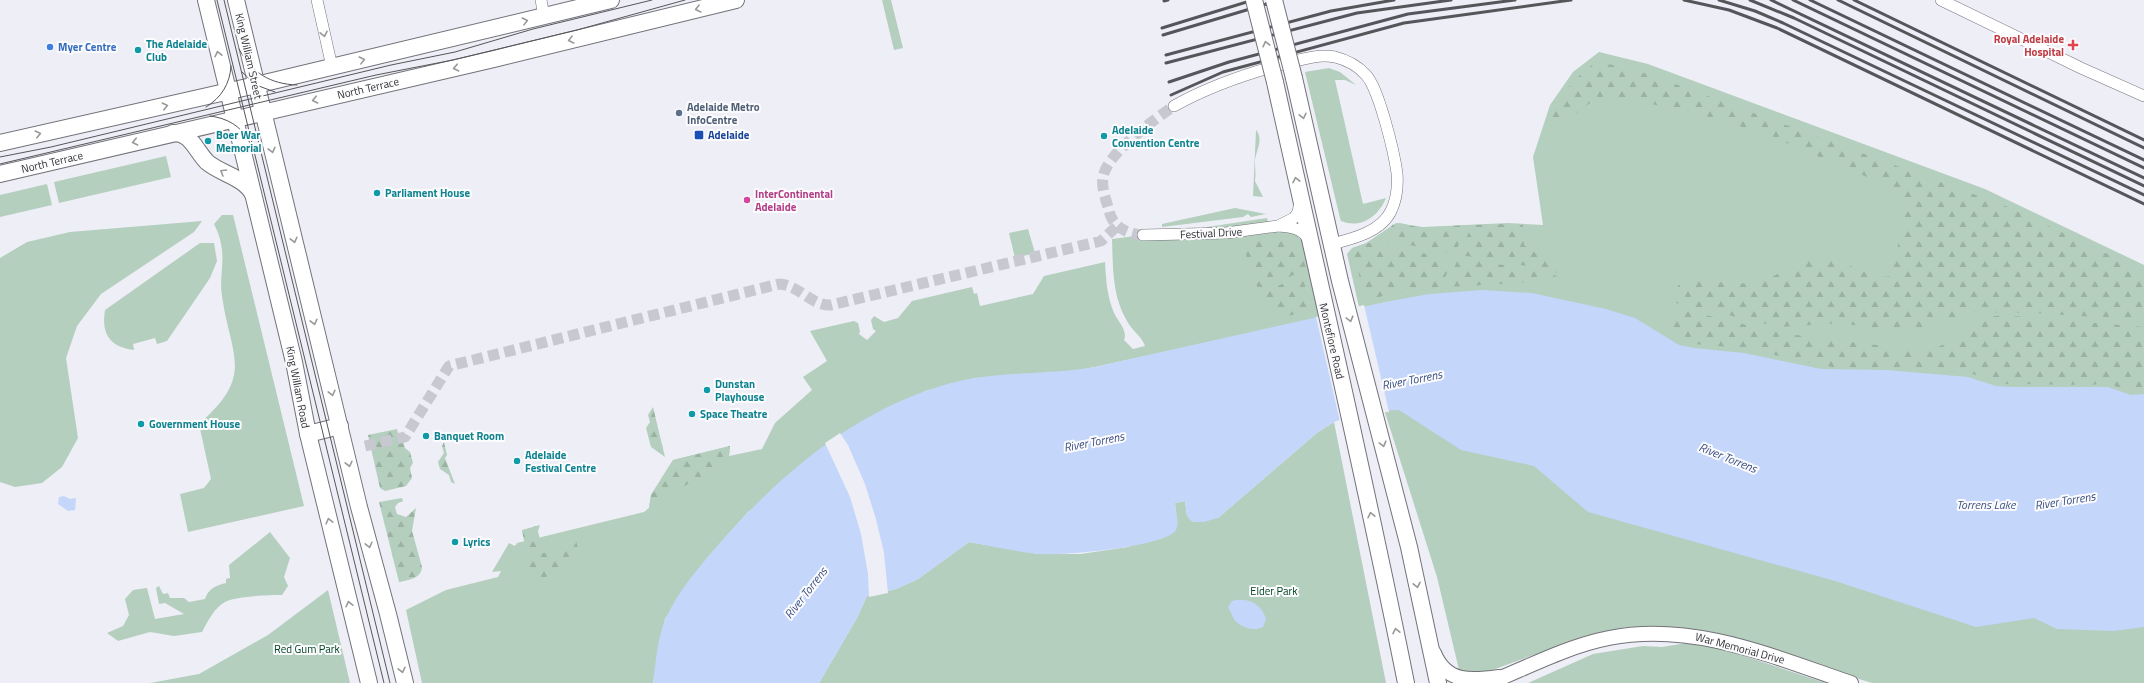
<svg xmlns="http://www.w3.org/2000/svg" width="2144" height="683" font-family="'Titillium Web',sans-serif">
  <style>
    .green { fill: #b4cfbd }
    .forest { fill: url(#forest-firs) }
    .water { fill: #c4d6fa }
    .pier { fill: #eeeef7 }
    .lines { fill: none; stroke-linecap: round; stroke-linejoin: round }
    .minor-tunnel { stroke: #c8c8d0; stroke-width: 11; stroke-dasharray: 11 5.5; stroke-linecap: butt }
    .minor-casing { stroke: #73727a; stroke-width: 12 }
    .tertiary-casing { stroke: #73727a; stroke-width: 16 }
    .secondary-casing { stroke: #73727a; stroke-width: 18 }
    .minor { stroke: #fff; stroke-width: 11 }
    .tertiary { stroke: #fff; stroke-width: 14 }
    .secondary { stroke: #fff; stroke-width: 16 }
    .tram { stroke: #56565a; stroke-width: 1 }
    .rail { stroke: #56565a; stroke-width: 3 }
    .secondary-bridge-casing { stroke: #73727a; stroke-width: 18; stroke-linecap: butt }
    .secondary-bridge { stroke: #fff; stroke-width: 16 }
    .oneway { stroke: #989899 }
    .health-dot { fill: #e0444e; stroke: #fcfcfe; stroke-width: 1.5 }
    .shop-dot { fill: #3f7fe0; stroke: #fcfcfe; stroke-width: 1.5 }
    .culture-dot { fill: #0f9aa8; stroke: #fcfcfe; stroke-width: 1.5 }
    .service-dot { fill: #5c6f8a; stroke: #fcfcfe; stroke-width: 1.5 }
    .transit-dot { fill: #1a4fb4; stroke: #fcfcfe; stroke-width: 1.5 }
    .hotel-dot { fill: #d1479c; stroke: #fcfcfe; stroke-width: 1.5 }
    .labels { text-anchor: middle; stroke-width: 4; stroke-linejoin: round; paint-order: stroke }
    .health-label { font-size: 11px; font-weight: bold; fill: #be3a42; stroke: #fcfcfe; text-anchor: end }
    .culture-label { font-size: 11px; font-weight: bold; fill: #0d838f; stroke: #fcfcfe; text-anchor: start }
    .shop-label { font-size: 11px; font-weight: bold; fill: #366cbe; stroke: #fcfcfe; text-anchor: start }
    .street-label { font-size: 11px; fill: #303033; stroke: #fcfcfe }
    .service-label { font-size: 11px; font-weight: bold; fill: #4e5e75; stroke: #fcfcfe; text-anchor: start }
    .transit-label { font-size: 11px; font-weight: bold; fill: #164399; stroke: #fcfcfe; text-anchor: start }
    .hotel-label { font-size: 11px; font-weight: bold; fill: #b23c85; stroke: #fcfcfe; text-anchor: start }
    .park-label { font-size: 11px; fill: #004323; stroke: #fcfcfe }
    .water-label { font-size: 12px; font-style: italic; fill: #3c5181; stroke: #fcfcfe }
  </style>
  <defs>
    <pattern id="forest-firs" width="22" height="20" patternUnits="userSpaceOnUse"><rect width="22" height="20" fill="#b4cfbd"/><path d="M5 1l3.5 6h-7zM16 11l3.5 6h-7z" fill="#9bb2a3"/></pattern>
  </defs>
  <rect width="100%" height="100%" fill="#eeeef7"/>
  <!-- green -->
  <g class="green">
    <polygon points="882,0 891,0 903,48 894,50"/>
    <polygon points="1599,52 1648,64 1985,189 2144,265 2144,683 1872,683 1710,633 1659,626 1626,627 1589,635 1487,672 1460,674 1437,577 1377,387 1347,254 1352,248 1366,243 1396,223 1423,227 1508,223 1543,225 1533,157 1550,105 1573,72"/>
    <path d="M1329,68L1340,72L1356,85L1345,80H1335L1363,204L1386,198C1378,217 1361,229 1341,221L1340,218L1305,72Z"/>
    <path d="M1256,130C1264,139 1256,151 1255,161C1255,169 1256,173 1255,181L1263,197L1253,196Z"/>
    <polygon points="166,156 171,177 59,203 54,182"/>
    <polygon points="47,184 52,205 0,217 0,195"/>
    <polygon points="1235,208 1266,214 1251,217 1248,214 1243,217 1162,227 1162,224"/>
    <path d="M222,215H233L237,231L304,506L188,532L180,494L204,488L211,479L199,424C255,375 231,358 222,296C219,279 225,261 221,244C220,237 217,230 214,224Z"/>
    <polygon points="1267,218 1268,223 1208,229 1207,227"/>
    <polygon points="202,221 194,232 101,294 77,326 66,358 78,438 62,467 42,483 15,487 0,482 0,258 27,242 70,232"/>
    <path d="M1272,227L1301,231L1326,316L1095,367L1068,372L975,378L925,391L748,512L707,558L665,619L653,683H422L406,610L446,590L498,577L501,571L492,572L509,543L515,546L517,543L644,512L649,508L651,495L673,460L730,446L729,456L762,449L775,423L812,390L803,377L827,361L810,331L854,321L858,323L860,331L859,334L867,340L876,331L873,329L871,320L874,316L884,322L898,318L912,301L972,287L974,294L977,293L980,306L1033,294L1044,276L1105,262C1106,280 1107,298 1115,315C1119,322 1128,332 1124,340L1133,349L1145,346C1141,335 1132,331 1127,321C1112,296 1113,267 1112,239L1143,235Z"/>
    <polygon points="1028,229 1035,253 1015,258 1009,233"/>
    <path d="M200,243H214L217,261L210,278L167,341L157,344L155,338L133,344L134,350C110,347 101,334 105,310Z"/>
    <polygon points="1334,422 1386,683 819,683 857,618 867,596 896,589 918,579 969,542 1039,554 1081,554 1128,547 1177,523 1175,503 1185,501 1187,516 1218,518 1318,432"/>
    <path d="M270,532L290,558L284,577L288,586L282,595C270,595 236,596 225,602C214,608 208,621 202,632L174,636L150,632L118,641L107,633L123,626L129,615L125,599L133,590L147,588L155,619L184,614L165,603L159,604L156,588L159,586L163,594L168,593L170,598H184L189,602L205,599C209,588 215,586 226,583V579L230,578L229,565Z"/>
    <polygon points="328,590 350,683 150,683 199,674 268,635"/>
    <polygon points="1699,641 1826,683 1528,683 1593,654 1643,646 1662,647"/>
  </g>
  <!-- forest -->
  <g class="forest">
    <path d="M1597,61L1648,74L2008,207L2144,271V322L2111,318L2034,313L1973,312L1914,330L1896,332L1842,323L1780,327L1676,303L1678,285L1697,281L1755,284L1768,279L1808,258L1821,257L1885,277L1889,276C1896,253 1910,215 1896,194C1894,189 1888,187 1884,184L1767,135L1714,118L1611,95L1595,99L1567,121L1550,123C1560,93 1572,80 1597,61Z"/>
    <path d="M1400,223L1422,228L1466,225L1455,254L1399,243C1390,239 1388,235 1392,225Z"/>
    <polygon points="1507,224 1523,225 1524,245 1548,262 1567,271 1568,275 1508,262 1459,255 1472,225"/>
    <path d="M1287,237C1303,240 1302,254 1306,268L1260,293L1247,264L1245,242Z"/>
    <polygon points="1369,243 1453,259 1441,287 1393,293 1365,301 1353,248"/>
    <polygon points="1458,259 1504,265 1558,276 1520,283 1446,287"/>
    <path d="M1302,274L1311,310C1281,317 1278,324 1264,293Z"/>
    <polygon points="1677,308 1780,333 1901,348 1938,347 1958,337 1983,318 2002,315 2144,327 2144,391 2131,392 2107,383 2091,385 2001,384 1970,373 1867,367 1832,367 1741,348 1682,343 1672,332"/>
    <polygon points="653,407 665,457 651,447 646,428 650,422 648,415"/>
    <polygon points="397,429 399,436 402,438 405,448 410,452 413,463 410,468 412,478 406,486 385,491 380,488 368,435"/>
    <polygon points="444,442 447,455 445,458 455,484 451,482 449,475 440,469 438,462 444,453 442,446"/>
    <polygon points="730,446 729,456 711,477 688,484 649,508 651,495 673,460"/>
    <path d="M402,498L403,501L398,503L395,507L397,514L406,517L416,508L412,531L422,567C421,579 408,580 399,582L379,502Z"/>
    <polygon points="540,525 538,531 543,553 573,547 576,540 580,559 536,582 529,568 522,530"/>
  </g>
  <!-- water -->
  <g class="water">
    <path d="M1482,290L1532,293L1606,309L1635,318L1679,345L1694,348L1744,353L1821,369L1887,370L1968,377L1996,386L2011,387H2108L2131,395L2144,394V627L2113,631L2057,629L2034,618L1976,627L1835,581L1588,512L1534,466L1461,450L1399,410L1366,411L1334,422L1318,432L1218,518L1204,522H1192L1187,516L1185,501L1175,503C1175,510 1180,523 1176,530C1166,547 1060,556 1039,554C1016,552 992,546 969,542L918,579L896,589L867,596L857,618L819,683H653C656,662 657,638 666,618C678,591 699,567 719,544C781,473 858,408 951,383C998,371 1047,375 1095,367L1385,302L1429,294Z"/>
    <polygon points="64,496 70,499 76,498 75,510 68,511 58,504 59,497"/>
    <path d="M1236,600C1250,598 1262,605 1266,619L1263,627C1253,632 1242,627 1235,621L1228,607L1232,601Z"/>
  </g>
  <!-- pier -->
  <g class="pier">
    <polygon points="1364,305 1389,412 1366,413 1340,422 1316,317"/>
    <polygon points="840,433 848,445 865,484 876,519 884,553 888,593 869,597 868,574 861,534 850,497 825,443"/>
  </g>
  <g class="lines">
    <!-- minor-tunnel -->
    <g class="minor-tunnel">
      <path d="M1143,235C1127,234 1112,227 1109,210C1106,200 1101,187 1103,177C1107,153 1155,119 1174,106"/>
      <path d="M365,446L405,437L449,366L779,284C799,285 811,306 831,305L1101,241L1117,226"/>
    </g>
    <defs>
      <g id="minor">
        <polyline points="317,0 332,67"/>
        <polyline points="541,0 544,16"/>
        <polyline points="1941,0 2081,68 2144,96"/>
        <path d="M1174,106C1210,86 1248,73 1287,63C1303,59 1319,54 1335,57C1347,60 1358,66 1366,75C1379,89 1394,152 1397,173C1398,186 1397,199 1391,211C1381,232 1352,239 1332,244"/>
        <path d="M1279,226C1291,227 1302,228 1309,240"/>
        <polyline points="1143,235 1226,233 1278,226 1294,218 1298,212 1300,202"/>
      </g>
      <g id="tertiary">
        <path d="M1434,653C1446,683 1471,681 1499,677"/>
        <path d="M1489,683C1528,667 1568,646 1609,638C1692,621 1774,657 1851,683"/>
      </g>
      <g id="secondary">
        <polyline points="206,0 294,362 308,434 369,683"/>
        <polyline points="236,0 359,507 388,614 405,683"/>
        <polyline points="1294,78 1340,281 1409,547 1438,683"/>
        <path d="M1275,82C1319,282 1366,482 1406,683"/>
        <path d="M173,133C191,132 196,151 207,162C221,174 244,177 253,194"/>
        <polyline points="0,143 256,85 611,0"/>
        <polyline points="0,174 494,59 736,0"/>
        <polyline points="308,434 340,426"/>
      </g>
    </defs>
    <!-- minor casing -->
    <use href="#minor" class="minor-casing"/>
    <!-- tertiary casing -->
    <use href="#tertiary" class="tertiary-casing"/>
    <!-- secondary casing -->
    <use href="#secondary" class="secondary-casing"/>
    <!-- minor -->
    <use href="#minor" class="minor"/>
    <!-- tertiary -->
    <use href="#tertiary" class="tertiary"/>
    <!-- secondary -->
    <use href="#secondary" class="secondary"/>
    <!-- tram -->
    <g class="tram">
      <polyline points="217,0 384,683"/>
      <polyline points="224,0 390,683"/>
      <path d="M239,49C252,73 270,84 297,85"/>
      <polyline points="242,72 256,85 275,92"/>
      <path d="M206,107C221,98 230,84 231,66"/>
      <path d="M210,116C227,118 241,126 249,141"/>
      <polyline points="0,157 51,147 391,65 455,52 533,29 652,0"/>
      <polyline points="0,164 376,75 453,60 577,30 685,0"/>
    </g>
    <!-- rail -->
    <g class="rail">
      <polyline points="1684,0 1729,10 1777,28 2144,204"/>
      <polyline points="1719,0 1755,11 1783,23 2144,195"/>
      <polyline points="1750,0 1794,18 2144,186"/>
      <polyline points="1771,0 2144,178"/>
      <polyline points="1793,0 2144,168"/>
      <polyline points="1810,0 2144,160"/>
      <polyline points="1838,0 2144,148"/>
      <polyline points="1854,0 2144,140"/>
      <polyline points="1164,1 1168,0"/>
      <polyline points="1162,28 1253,0"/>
      <polyline points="1163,35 1280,0"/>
      <polyline points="1166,55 1331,11 1394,0"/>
      <polyline points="1166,63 1357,13 1451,0"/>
      <polyline points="1169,82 1229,62 1408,14 1515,0"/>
      <polyline points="1171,95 1223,72 1404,23 1571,0"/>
    </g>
    <defs>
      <g id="secondary-bridge">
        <polyline points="1254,0 1275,82"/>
        <polyline points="1274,0 1294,78"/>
      </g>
    </defs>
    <!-- secondary-bridge casing -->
    <use href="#secondary-bridge" class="secondary-bridge-casing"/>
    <!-- secondary-bridge -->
    <use href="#secondary-bridge" class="secondary-bridge"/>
  </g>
  <!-- one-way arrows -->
  <defs><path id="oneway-chevron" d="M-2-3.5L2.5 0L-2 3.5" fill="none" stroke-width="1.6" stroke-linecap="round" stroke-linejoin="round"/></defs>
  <g class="oneway">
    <use href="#oneway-chevron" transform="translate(698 9) rotate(166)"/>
    <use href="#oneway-chevron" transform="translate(525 21) rotate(-14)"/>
    <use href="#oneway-chevron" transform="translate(324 34) rotate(78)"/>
    <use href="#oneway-chevron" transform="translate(571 40) rotate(166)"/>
    <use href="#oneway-chevron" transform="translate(1266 44) rotate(-104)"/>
    <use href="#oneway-chevron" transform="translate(218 54) rotate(-103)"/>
    <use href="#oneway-chevron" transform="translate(362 60) rotate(-14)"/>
    <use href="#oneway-chevron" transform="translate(456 68) rotate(167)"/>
    <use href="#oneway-chevron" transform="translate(315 100) rotate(167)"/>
    <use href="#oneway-chevron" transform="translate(165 106) rotate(-13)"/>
    <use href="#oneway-chevron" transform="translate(1303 116) rotate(77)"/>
    <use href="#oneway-chevron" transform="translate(38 134) rotate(-13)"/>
    <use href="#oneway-chevron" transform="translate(135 142) rotate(167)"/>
    <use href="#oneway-chevron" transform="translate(272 150) rotate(76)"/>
    <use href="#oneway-chevron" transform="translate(223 172) rotate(-149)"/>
    <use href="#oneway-chevron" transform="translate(1296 180) rotate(-102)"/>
    <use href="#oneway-chevron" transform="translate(294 240) rotate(76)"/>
    <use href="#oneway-chevron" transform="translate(1350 319) rotate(75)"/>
    <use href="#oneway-chevron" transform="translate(314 322) rotate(76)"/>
    <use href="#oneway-chevron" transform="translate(332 393) rotate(76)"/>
    <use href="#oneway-chevron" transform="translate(1383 444) rotate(75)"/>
    <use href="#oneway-chevron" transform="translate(349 464) rotate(77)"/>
    <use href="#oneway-chevron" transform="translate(1371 515) rotate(-103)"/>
    <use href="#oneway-chevron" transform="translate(329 521) rotate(-104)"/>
    <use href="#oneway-chevron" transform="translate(369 545) rotate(76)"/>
    <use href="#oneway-chevron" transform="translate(1417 585) rotate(78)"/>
    <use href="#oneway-chevron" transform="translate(349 604) rotate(-103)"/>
    <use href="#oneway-chevron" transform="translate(1396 631) rotate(-102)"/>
    <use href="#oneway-chevron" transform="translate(402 670) rotate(77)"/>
  </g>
  <!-- markers -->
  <path class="health-dot" d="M2071 39h4v4h4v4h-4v4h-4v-4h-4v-4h4z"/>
  <circle class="shop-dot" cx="50" cy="47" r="4"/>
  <g class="culture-dot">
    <circle cx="138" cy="50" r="4"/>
    <circle cx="1104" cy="136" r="4"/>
    <circle cx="208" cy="141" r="4"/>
    <circle cx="377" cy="193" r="4"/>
    <circle cx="707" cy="390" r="4"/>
    <circle cx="692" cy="414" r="4"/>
    <circle cx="141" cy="424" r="4"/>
    <circle cx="426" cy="436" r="4"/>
    <circle cx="517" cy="461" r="4"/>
    <circle cx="455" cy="542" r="4"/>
  </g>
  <circle class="service-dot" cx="679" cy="113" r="4"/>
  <rect class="transit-dot" x="694" y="130" width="10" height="10" rx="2"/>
  <circle class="hotel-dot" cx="747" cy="200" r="4"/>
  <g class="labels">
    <!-- health labels -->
    <g class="health-label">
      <text x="2064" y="43">Royal Adelaide<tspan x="2064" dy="13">Hospital</tspan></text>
    </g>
    <!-- culture labels -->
    <g class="culture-label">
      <text x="146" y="48">The Adelaide<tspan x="146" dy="13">Club</tspan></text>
      <text x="1112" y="134">Adelaide<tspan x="1112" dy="13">Convention Centre</tspan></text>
      <text x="216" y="139">Boer War<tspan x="216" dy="13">Memorial</tspan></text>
      <text x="385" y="197">Parliament House</text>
      <text x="715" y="388">Dunstan<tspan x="715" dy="13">Playhouse</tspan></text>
      <text x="700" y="418">Space Theatre</text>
      <text x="149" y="428">Government House</text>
      <text x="434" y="440">Banquet Room</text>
      <text x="525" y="459">Adelaide<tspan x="525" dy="13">Festival Centre</tspan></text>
      <text x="463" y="546">Lyrics</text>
    </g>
    <!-- shop labels -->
    <g class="shop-label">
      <text x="58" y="51">Myer Centre</text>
    </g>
    <!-- street labels -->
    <g class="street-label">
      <text transform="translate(249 56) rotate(77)" y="4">King William Street</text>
      <text transform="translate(368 88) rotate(-13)" y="4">North Terrace</text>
      <text transform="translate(52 162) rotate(-13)" y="4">North Terrace</text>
      <text transform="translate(1211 233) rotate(-3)" y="4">Festival Drive</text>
      <text transform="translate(1332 341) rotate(77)" y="4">Montefiore Road</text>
      <text transform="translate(298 387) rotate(79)" y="4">King William Road</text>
      <text transform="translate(1740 648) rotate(15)" y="4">War Memorial Drive</text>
    </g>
    <!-- service labels -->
    <g class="service-label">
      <text x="687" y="111">Adelaide Metro<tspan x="687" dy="13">InfoCentre</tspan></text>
    </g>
    <!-- transit labels -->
    <g class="transit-label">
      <text x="708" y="139">Adelaide</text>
    </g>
    <!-- hotel labels -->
    <g class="hotel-label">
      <text x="755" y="198">InterContinental<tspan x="755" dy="13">Adelaide</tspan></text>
    </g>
    <!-- park labels -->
    <g class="park-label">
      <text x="1274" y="595">Elder Park</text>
      <text x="307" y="653">Red Gum Park</text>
    </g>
    <!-- water labels -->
    <g class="water-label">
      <text transform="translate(1412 380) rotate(-11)" y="4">River Torrens</text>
      <text transform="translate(1094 442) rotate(-11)" y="4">River Torrens</text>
      <text transform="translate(1728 458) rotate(22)" y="4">River Torrens</text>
      <text transform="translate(2065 501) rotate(-9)" y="4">River Torrens</text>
      <text x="1986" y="509">Torrens Lake</text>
      <text transform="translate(806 593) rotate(-52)" y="4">River Torrens</text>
    </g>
  </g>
</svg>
